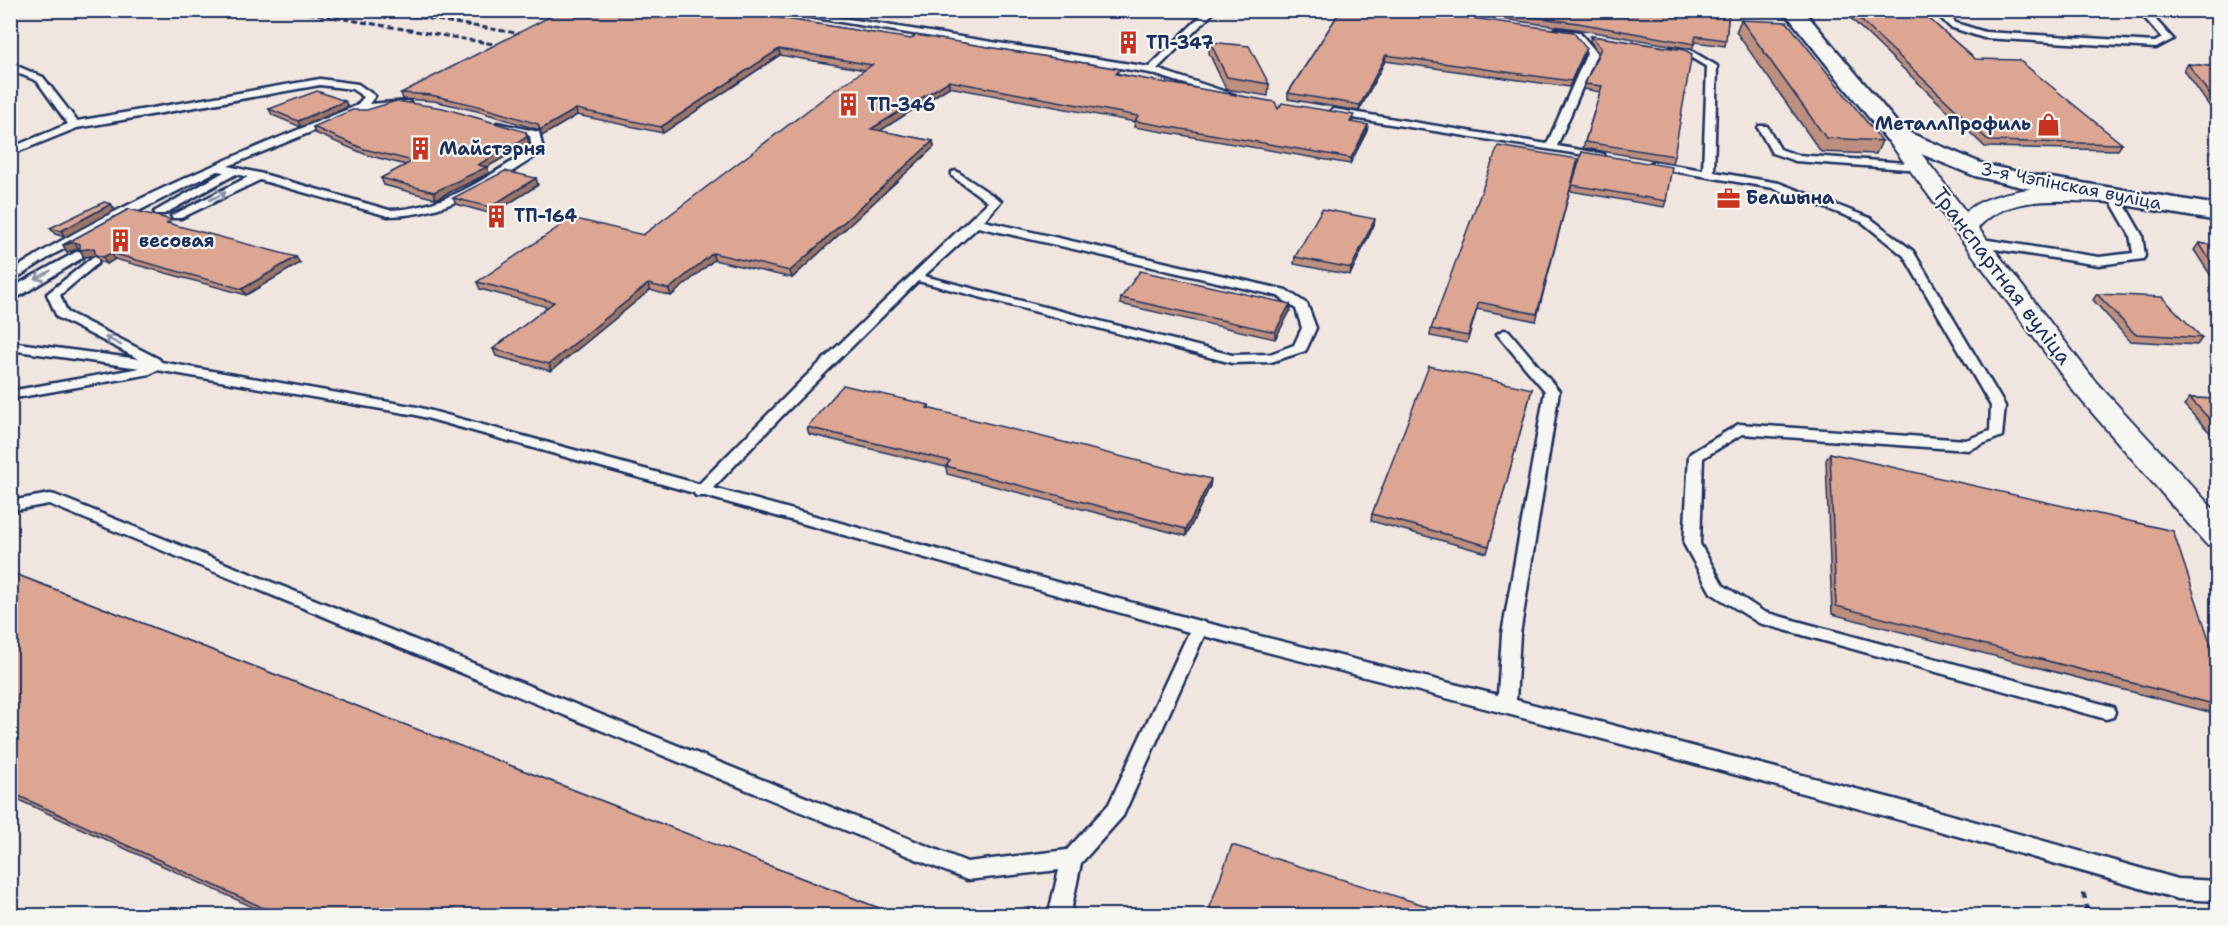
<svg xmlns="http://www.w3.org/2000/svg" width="2228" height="926" font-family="'Shantell Sans',sans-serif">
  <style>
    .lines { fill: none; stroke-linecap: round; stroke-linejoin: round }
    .lane-casing { stroke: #1b2f5e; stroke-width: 5 }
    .street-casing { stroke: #1b2f5e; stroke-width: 4 }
    .secondary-casing { stroke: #1b2f5e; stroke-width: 5 }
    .path { stroke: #1b2f5e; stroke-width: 4.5; stroke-dasharray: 6 6; stroke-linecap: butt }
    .lane { fill: #f6f6f2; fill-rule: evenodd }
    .street { fill: #f6f6f2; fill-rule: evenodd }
    .secondary { fill: #f6f6f2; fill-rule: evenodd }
    .rail { stroke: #1b2f5e; stroke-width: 3; stroke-dasharray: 6 3; stroke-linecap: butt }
    .wall { fill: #bd8f7e; stroke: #1b2f5e; stroke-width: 1.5 }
    .shaded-wall { fill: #9a7467; stroke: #1b2f5e; stroke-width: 1.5 }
    .building { fill: #dca693; stroke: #1b2f5e; stroke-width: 1.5 }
    .oneway { stroke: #8892a8 }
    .labels { text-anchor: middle; stroke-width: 4.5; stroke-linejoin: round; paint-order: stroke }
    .far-poi-label { font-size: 18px; font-weight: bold; fill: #1b2f5e; stroke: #f6f6f2; text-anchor: start }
    .far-street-label { font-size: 18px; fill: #1b2f5e; stroke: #f6f6f2 }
    .street-label { font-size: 21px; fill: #1b2f5e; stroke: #f6f6f2 }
  </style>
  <rect width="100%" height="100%" fill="#f1e6df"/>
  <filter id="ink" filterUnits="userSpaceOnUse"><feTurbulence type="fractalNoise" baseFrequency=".0167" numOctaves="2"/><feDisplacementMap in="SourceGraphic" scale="12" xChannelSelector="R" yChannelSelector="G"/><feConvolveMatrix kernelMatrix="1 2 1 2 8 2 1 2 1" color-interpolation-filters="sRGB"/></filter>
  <g filter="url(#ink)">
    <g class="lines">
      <defs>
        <g id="lane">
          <polygon points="768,10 792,10 1149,67 1207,10 1216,10 1157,69 1235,95 1227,97 1150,73"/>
          <polygon points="1933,10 1943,10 1956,23 1985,32 2155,42 2162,38 2138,10 2147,10 2173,39 2156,48 1984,38 1950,27"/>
          <polygon points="1555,29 1579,32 1597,53 1557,146 1604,154 1604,158 1334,115 1329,112 1334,109 1547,144 1587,53 1573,36 1552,34 1551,32"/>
          <polygon points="1673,47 1690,50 1717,66 1714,172 1779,183 1870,218 1913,251 2005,406 2002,436 1968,450 1742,434 1703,458 1700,544 1723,585 1764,612 2106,705 2113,707 2115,712 2113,717 2106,719 1759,623 1711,593 1684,544 1689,456 1691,453 1739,424 1966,440 1990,431 1991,406 1904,256 1862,222 1773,188 1649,167 1648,165 1653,162 1703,170 1707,67 1685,54 1670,52 1668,50"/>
          <path d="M10,63L43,77L77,121L320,79L358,84L375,96L369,104L409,101L410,103L405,106L362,111L228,166L263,174L389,210C444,209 487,177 532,149L530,136L497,127V123L539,132L543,150C535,158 523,164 513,171C473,196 435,216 388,216L260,180L181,218H173L171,216L248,177L236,174L164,214H156L154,212L224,172L217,171L56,253L10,282V272C117,202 239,154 356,106L364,97L352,89L320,85L77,128L10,155V148L68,124L37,81L10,70Z"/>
          <polygon points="1759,126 1767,126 1780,149 1797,155 1920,164 1925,167 1920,170 1795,161 1772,153 1758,128"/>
          <path d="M956,171L1001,201L984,221L1286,290L1307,304L1316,328L1307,348L1305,351L1271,362L1232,363L918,281L784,414L713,488L1199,621L1498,695L1502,634L1545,391L1497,334L1504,330L1509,331L1559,391L1520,634L1516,700L1898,800L2178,879L2218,881V901L2178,899C1855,805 1530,718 1204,636L1123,816L1081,863L1070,916H1048L1059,870L967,880L49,504L10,511V501L50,494L55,495L967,862L1067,850L1109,804L1189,632L705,496H696L694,493L416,415L157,370L150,374L10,399V391L140,368L10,350V342L139,359L57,317L47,294L94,256L98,257V263L60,295L67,312L159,359L161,362L417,407L699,484L800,382L988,202L952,176V172ZM978,227L1278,296L1296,309L1302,328L1294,345L1270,354L1232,355L924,276Z"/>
          <polygon points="2113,192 2119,195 2142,235 2145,256 2143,259 2099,265 1975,246 1969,242 1975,238 2099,257 2133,253 2130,235 2107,195"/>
          <polygon points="78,251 82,252 82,258 10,302 10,291 22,282"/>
        </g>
        <path id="street" d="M1895,128L1903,130L1966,212C1992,186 2083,181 2118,190L2122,195L2118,200L2110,202C2068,202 2008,192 1978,228L2095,381L2218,514V548L2206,544L2075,393L1884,135L1887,130Z"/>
        <polygon id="secondary" points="1783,10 1803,10 1903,130 1983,164 2026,174 2218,205 2218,221 2026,188 1975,176 1887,140"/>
      </defs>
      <!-- lane casing -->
      <use href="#lane" class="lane-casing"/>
      <!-- street casing -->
      <use href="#street" class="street-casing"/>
      <!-- secondary casing -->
      <use href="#secondary" class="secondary-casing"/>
      <!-- path -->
      <polyline class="path" points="2084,893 2088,916"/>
      <!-- lane -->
      <use href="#lane" class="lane"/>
      <!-- street -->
      <use href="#street" class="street"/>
      <!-- secondary -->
      <use href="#secondary" class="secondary"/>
      <!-- rail -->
      <g class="rail">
        <polyline points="291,10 505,46"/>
        <polyline points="375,10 535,36"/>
      </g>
    </g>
    <!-- wall -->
    <g class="wall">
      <polygon points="1341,10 1586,48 1584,53 1569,87 1385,61 1359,111 1288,99 1288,93"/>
      <polygon points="1436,10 1729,10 1726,40 1725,46 1695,42 1692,49 1576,29"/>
      <polygon points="1842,10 1919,10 1975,59 2122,144 2118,150 1985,147"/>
      <polygon points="773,13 769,16 1120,74 1278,109 1353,121 1352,123 1368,125 1367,131 1350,164 1134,127 1135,122 949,87 879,131 933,141 934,147 792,278 714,260 671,296 650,290 551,371 496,356 493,349 548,307 480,289 477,282 643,235 865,70 780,55 663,133 577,115 542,136 540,130 477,111 434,101 403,99 401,93"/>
      <polygon points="1741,20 1882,141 1876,154 1821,152 1736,32"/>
      <polygon points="1591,36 1685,50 1674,156 1672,163 1583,148 1600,92 1584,89 1585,84 1598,53 1590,41"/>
      <polygon points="1210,42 1269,84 1268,96 1226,89 1209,53"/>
      <polygon points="2188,64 2217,67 2217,117 2184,70"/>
      <polygon points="345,101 348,107 301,127 272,115 269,109"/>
      <polygon points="313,127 526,132 529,143 487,167 489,173 436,199 384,185 381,178 406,165 367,155 315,133"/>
      <polygon points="1582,152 1666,201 1664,207 1570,191"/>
      <polygon points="1578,159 1536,321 1477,309 1467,343 1430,336 1431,329"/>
      <polygon points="538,185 492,214 456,204 453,198"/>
      <polygon points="111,204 115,210 65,237 55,234 50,228"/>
      <polygon points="129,209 174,225 300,263 246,295 115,259 107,264 100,261 96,255 84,257 80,249 79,249 67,252 63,245"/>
      <polygon points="1374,225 1350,275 1294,264 1295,257"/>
      <polygon points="2199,243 2217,246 2217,285 2194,250"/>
      <polygon points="2097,294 2202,338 2197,345 2130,341 2093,300"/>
      <polygon points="1121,298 1290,304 1290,311 1275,339 1120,304"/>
      <polygon points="1532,389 1487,553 1371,521 1372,514"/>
      <polygon points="2190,398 2217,399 2217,440 2184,405"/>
      <polygon points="929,405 930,409 1210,486 1186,536 947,474 946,467 809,434 807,427"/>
      <polygon points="1830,453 2217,663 2217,714 1832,614 1826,460"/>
      <polygon points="10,572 897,915 270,915 10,796"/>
    </g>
    <!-- shaded-wall -->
    <g class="shaded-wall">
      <polygon points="767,10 772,10 773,13 762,20 761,15"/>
      <polygon points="779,49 780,55 663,133 661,127"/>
      <polygon points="1386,55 1385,61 1359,111 1360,105"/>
      <polygon points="949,81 949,87 872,136 871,129"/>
      <polygon points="345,101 348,107 301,127 298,121"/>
      <polygon points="576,109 577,115 542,136 540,130"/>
      <polygon points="1368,125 1367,131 1350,164 1351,158"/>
      <polygon points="526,132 529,143 487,167 489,173 436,199 434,192"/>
      <polygon points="933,141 934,147 792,278 790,271"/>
      <polygon points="536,178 538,185 492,214 490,207"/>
      <polygon points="111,204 115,210 65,237 61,231"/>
      <polygon points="1375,219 1374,225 1350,275 1351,268"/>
      <polygon points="74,242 79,249 67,252 63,245"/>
      <polygon points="94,248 99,255 84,257 80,250"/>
      <polygon points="111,253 115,259 107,264 103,257"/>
      <polygon points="713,253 714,260 671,296 669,289"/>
      <polygon points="296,257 300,263 246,295 242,289"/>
      <polygon points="648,284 650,290 551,371 549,364"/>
      <polygon points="1290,304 1290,311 1275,339 1275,332"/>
      <polygon points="1211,479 1210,486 1186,536 1186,529"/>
    </g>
    <!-- building -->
    <g class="building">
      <polygon points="563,10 767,10 761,15 911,39 916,35 1120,69 1116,74 1275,102 1278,109 1282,103 1354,115 1350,122 1368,125 1351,158 1135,121 1138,116 949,81 871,129 933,141 790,271 713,253 669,289 648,284 549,364 493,349 554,302 477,282 572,218 643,235 832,92 872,65 779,49 661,127 576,109 540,130 538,124 474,105 431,95 401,93"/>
      <polygon points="1341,10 1415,10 1573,32 1586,48 1571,81 1386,55 1360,105 1288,93"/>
      <polygon points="1480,10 1729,10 1726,40 1696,36 1694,44 1578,23"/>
      <polygon points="1850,10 1919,10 1975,59 2019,60 2122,144 1989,141"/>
      <polygon points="1741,20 1787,22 1882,141 1826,138"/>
      <polygon points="1591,36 1685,50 1692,54 1674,156 1585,142 1602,86 1585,84 1601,48"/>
      <polygon points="1210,42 1249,46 1269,84 1227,77"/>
      <polygon points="2188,64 2217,67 2217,105"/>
      <polygon points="317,91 345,101 298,121 269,109"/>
      <polygon points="396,101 443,108 526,132 527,137 478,165 487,167 434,192 381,178 413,161 364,149 313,127 352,110 367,110"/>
      <polygon points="1498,146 1578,159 1537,314 1479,302 1468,336 1431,329"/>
      <polygon points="1582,152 1672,167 1666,201 1572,185"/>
      <polygon points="505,171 536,178 490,207 453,198"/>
      <polygon points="104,202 111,204 61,231 50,228"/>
      <polygon points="129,209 172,220 167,223 296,257 242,289 111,253 103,257 96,255 94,248 80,250 80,244 74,242 63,245"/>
      <polygon points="1322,209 1375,219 1351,268 1295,257"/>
      <polygon points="2199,243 2217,246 2217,271"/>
      <polygon points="1140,271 1290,304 1275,332 1121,298"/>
      <polygon points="2097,294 2162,297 2202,338 2135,334"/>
      <polygon points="1429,366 1532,389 1489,546 1372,514"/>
      <polygon points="843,385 929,405 927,408 1211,479 1186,529 946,466 950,461 807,427"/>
      <polygon points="2190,398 2217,399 2217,427"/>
      <polygon points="1830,453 2173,531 2217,663 2217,705 1836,606"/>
      <polygon points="10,572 897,915 279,915 10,792"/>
      <polygon points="1232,845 1456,915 1207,915"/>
    </g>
    <!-- one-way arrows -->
    <defs><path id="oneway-shaft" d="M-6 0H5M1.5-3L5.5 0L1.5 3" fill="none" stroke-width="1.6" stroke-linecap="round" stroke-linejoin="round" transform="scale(1.5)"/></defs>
    <g class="oneway">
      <use href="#oneway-shaft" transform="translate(218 196) rotate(-26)"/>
      <use href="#oneway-shaft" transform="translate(43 275) rotate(150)"/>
      <use href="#oneway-shaft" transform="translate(113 341) rotate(-153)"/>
    </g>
  </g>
  <!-- icons -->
  <defs>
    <symbol id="building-bare" viewBox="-9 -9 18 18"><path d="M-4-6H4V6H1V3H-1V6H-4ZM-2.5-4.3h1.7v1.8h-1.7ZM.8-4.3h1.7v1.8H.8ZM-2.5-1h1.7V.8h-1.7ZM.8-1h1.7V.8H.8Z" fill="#c8321e" stroke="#f6f6f2" stroke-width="2.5" paint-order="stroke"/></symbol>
    <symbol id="shop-bare" viewBox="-9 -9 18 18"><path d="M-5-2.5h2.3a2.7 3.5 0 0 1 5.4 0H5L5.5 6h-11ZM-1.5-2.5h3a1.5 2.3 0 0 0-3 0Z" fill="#c8321e" stroke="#f6f6f2" stroke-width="2.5" paint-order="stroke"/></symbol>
    <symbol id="office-bare" viewBox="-9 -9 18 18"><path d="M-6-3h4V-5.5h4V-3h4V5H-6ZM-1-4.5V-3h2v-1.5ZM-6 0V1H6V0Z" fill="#c8321e" stroke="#f6f6f2" stroke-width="2.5" paint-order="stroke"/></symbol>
  </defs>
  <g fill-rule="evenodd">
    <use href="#building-bare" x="1112" y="26" width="33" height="33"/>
    <use href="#building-bare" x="832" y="88" width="33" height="33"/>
    <use href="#shop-bare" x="2032" y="108" width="33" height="33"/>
    <use href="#building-bare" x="404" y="132" width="33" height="33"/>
    <use href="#office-bare" x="1712" y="182" width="33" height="33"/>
    <use href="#building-bare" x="480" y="200" width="33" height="33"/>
    <use href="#building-bare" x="104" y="224" width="33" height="33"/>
  </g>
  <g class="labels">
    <!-- far-poi labels -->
    <g class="far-poi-label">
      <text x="1146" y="49">ТП-347</text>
      <text x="867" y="111">ТП-346</text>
      <text x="2031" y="130" text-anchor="end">МеталлПрофиль</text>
      <text x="439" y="155">Майстэрня</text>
      <text x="1746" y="204">Белшына</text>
      <text x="514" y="222">ТП-164</text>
      <text x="139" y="247">весовая</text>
    </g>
    <!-- far-street labels -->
    <g class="far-street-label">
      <text transform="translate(2071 186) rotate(11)" y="6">3-я Чэпінская вуліца</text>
    </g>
    <!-- street labels -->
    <g class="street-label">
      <text transform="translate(2002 276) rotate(53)" y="7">Транспартная вуліца</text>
    </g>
  </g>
  <!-- margin -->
  <rect width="2228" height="926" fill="none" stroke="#f6f6f2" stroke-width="36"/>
  <rect x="18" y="18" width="2192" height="890" fill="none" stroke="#1b2f5e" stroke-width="2" filter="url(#ink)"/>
</svg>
